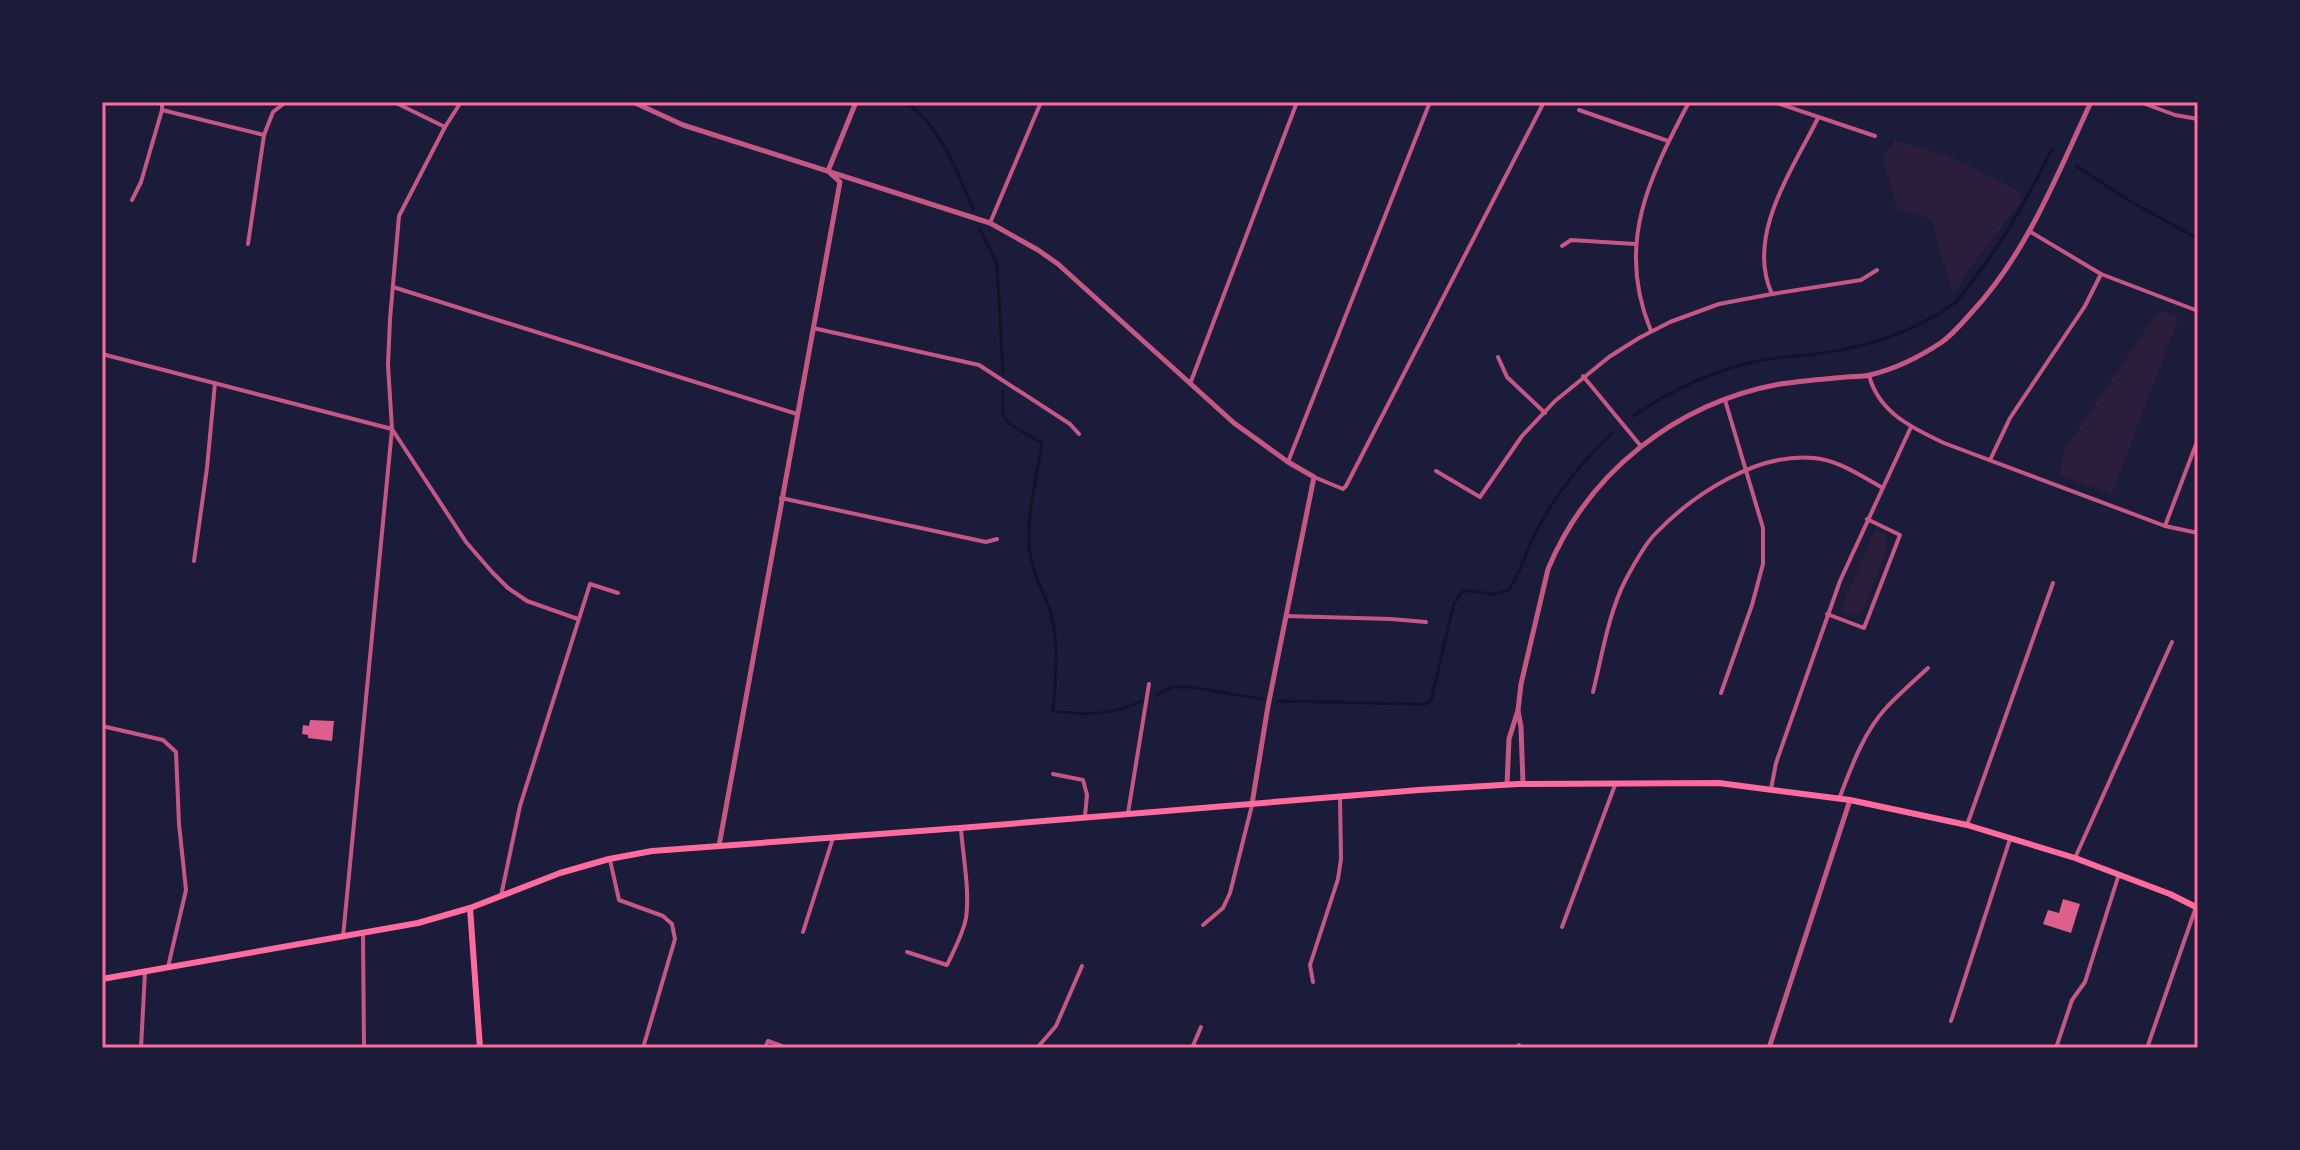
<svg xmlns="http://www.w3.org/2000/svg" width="2300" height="1150" font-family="Commissioner,sans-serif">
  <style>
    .green { fill: #2a1e3b }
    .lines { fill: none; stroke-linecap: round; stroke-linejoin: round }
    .stream { stroke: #12122b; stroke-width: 3 }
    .building { fill: #dd5f8e }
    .minor { stroke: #c65784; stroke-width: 4 }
    .tertiary { stroke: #c65784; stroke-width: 5 }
    .secondary { stroke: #ff6b9d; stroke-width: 6 }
    .neatline { fill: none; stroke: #ff6b9d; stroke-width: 3 }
  </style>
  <rect width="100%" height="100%" fill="#1b1b3a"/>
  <!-- green -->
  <g class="green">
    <polygon points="1894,140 1952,157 2019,191 2022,200 1967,272 1953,295 1931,219 1897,210 1882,155 1892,146"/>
    <polygon points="2159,310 2179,317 2112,494 2059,476 2065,449"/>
    <path d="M1875,530L1885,535L1888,545L1863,611C1855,618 1847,616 1841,608Z"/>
  </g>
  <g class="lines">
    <!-- stream -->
    <g class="stream">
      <path d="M905,102C938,123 959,173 973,209"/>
      <polyline points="2076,166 2130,201 2191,235 2198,237"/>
      <polyline points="980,229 997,264 1003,373"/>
      <path d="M1003,391V414L1008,423L1042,443C1037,478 1025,518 1030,554C1033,576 1047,596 1052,618C1059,648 1055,680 1053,711C1087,716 1110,715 1142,701"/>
      <path d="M1633,416C1674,388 1718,368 1768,359C1786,356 1804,356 1823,353C1868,346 1915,332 1953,304C1961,298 1967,288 1973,280C2005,239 2029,196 2052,149L2054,150"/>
      <polyline points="1156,695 1173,687 1191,687 1262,699"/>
      <path d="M1278,701L1425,704L1431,701L1454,603L1463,591C1481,589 1488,600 1509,589C1521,572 1526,551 1536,532C1555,494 1581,463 1612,433"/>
    </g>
  </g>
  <!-- building -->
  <g class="building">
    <polygon points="310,720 334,721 332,741 308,738 308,735 302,734 303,725 309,726"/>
    <polygon points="2063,899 2080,904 2071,933 2043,924 2048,910 2059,913"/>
  </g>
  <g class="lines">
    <!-- minor -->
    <g class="minor">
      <polyline points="394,102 445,127"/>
      <polyline points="461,102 445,127 399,216 390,319 388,365 392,429 466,542 492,572 508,588 527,601 578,619"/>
      <polyline points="1774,102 1875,136"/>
      <polyline points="2140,102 2175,115 2198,119"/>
      <polyline points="162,110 264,135"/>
      <polyline points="1579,110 1668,141"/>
      <polyline points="132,200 141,182 162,110 162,102"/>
      <polyline points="990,223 1041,102"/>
      <polyline points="2029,231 2101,274 2198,311"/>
      <polyline points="248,244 264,135 273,112 286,102"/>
      <polyline points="1562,246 1571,240 1635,244"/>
      <polyline points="393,287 797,414"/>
      <path d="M1772,294C1745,236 1793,169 1818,118"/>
      <polyline points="813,328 979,365 1070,424 1079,434"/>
      <path d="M1651,331C1615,245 1649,178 1689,102"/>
      <polyline points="102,354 392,429 343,937"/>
      <polyline points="1498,357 1507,377 1545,413"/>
      <path d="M1869,375C1878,412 1912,428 1944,443L2165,526L2198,533"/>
      <polyline points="1583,376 1640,445"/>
      <polyline points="1190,384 1297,102"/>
      <polyline points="1990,460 2010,418 2085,306 2101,274"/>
      <polyline points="1288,462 1430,102"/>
      <polyline points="1436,471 1480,497 1522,436 1555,401 1609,357 1639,338 1670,322 1719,304 1772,294 1861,280 1877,270"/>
      <polyline points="1314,477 1343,489 1346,486 1544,102"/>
      <polyline points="781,498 986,542 997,539"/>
      <polyline points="2165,526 2198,439"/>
      <polyline points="194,561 207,468 215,383"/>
      <polyline points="1827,614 1864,628 1900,535 1867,519"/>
      <polyline points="1286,616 1391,619 1426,622"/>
      <path d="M1593,692C1602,656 1608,615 1625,581C1633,566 1643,547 1654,535C1692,495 1757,452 1814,458C1838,460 1861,476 1881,487"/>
      <polyline points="1721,693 1752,605 1763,564 1763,528 1725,400"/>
      <polyline points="102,726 163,740 176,752 179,824 186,890 168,967"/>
      <polyline points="1053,774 1083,780 1087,795 1085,816"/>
      <polyline points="1771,789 1776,763 1840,581 1911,427"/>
      <path d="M1839,799C1851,768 1863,733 1886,708C1899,694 1914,681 1928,668"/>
      <polyline points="1128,813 1149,684"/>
      <polyline points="1967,825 2053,583"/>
      <polyline points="2075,858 2172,642"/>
      <polyline points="610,860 619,900 663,916 672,924 675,939 643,1048"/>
      <polyline points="501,896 520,806 590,584 618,593"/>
      <polyline points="1203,925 1223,908 1230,893 1252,805"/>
      <polyline points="1562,927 1615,785"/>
      <polyline points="803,932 833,838"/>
      <polyline points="363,933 364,1048"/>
      <path d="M907,952L947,965C954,950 963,934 966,918C970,892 963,856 961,829"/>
      <polyline points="1313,982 1310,965 1338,879 1341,859 1340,797"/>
      <polyline points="1951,1021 2010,839"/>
      <polyline points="141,1048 145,972"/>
      <polyline points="765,1048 768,1041 787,1048"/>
      <polyline points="1037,1048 1056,1026 1082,966"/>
      <polyline points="1192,1048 1201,1027"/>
      <polyline points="1518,1048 1519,1045"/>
      <polyline points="2056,1048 2072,1000 2085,982 2119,874"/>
      <polyline points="2147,1048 2196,907"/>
    </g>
    <!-- tertiary -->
    <g class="tertiary">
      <polyline points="633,102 683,125 990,223 1038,250 1058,264 1234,423 1288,462 1314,477 1268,706 1252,804"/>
      <polyline points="1518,711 1521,727 1523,784"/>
      <path d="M1507,785L1509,739L1518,710L1521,684L1548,569C1589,471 1677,403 1780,384C1802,381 1824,379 1846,377C1854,376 1863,377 1870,375C1895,369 1921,356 1942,342C1953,334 1963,322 1972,312C2027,253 2057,175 2091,102"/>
      <polyline points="719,846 840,182 828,171 856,102"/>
      <polyline points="1769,1048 1850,800"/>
    </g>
    <!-- secondary -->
    <g class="secondary">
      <polyline points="470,908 480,1048"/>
      <polyline points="102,979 418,923 470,908 560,873 609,859 652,851 960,828 1419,790 1518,784 1719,783 1850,800 1967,825 2075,858 2170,894 2198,908"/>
    </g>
  </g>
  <!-- border -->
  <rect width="2300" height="1150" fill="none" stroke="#1b1b3a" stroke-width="208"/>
  <rect x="104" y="104" width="2092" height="942" class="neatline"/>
</svg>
